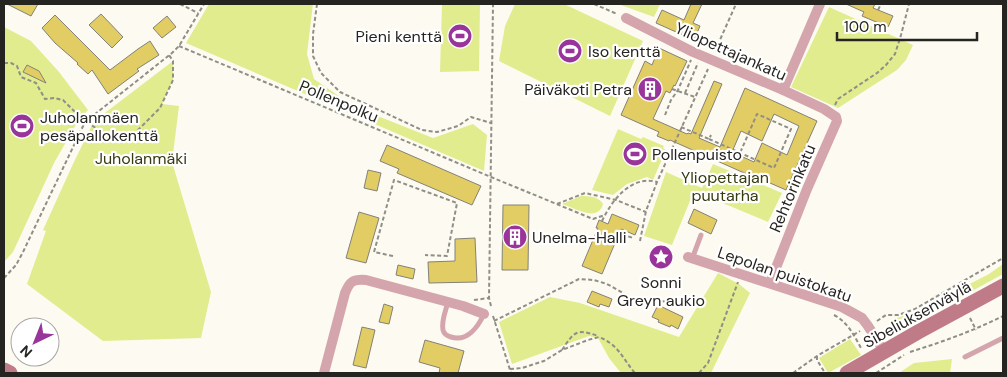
<svg xmlns="http://www.w3.org/2000/svg" width="1007" height="377" font-family="'DM Sans',sans-serif">
  <style>
    .green { fill: #e0ec8e }
    .building { fill: #e2cd64; stroke: #838178; fill-rule: evenodd }
    .lines { fill: none; stroke-linecap: round; stroke-linejoin: round }
    .path { stroke: #8f8e87; stroke-width: 2; stroke-dasharray: 4 2.5; stroke-linecap: butt }
    .lane { stroke: #d5a5ad; stroke-width: 5 }
    .street { stroke: #d5a5ad; stroke-width: 10 }
    .secondary { stroke: #bf7b87; stroke-width: 15 }
    .labels { text-anchor: middle; stroke-width: 4.5; stroke-linejoin: round; paint-order: stroke }
    .poi-label { font-size: 16px; fill: #252420; stroke: #fff; text-anchor: start }
    .street-label { font-size: 16px; fill: #252420; stroke: #fff }
    .park-label { font-size: 16px; fill: #373b10; stroke: #fff }
  </style>
  <rect width="100%" height="100%" fill="#fdfbf1"/>
  <!-- green -->
  <g class="green">
    <polygon points="209,4 313,4 307,54 314,79 355,107 433,138 473,124 487,135 484,171 186,43"/>
    <polygon points="442,4 480,4 479,71 440,72"/>
    <polygon points="515,4 564,4 643,41 610,116 499,61 505,26"/>
    <polygon points="618,4 660,4 654,17"/>
    <polygon points="829,7 913,45 906,60 897,70 838,108 791,87"/>
    <polygon points="4,27 31,41 59,72 88,110 78,121 54,163 13,252 4,262"/>
    <polygon points="173,61 173,80 162,104 179,106 172,162 211,292 201,338 103,341 27,284 46,231 43,230 73,164 93,123 97,119"/>
    <polygon points="618,129 641,139 643,137 664,146 663,148 666,150 653,180 647,177 627,184 613,195 592,190"/>
    <polygon points="713,164 782,193 768,222 694,191 672,245 644,236 666,172 702,188"/>
    <path d="M581,196C590,196 598,196 603,204C598,223 575,208 562,204Z"/>
    <polygon points="1003,264 1003,274 898,332 890,329 894,319 915,312 989,274"/>
    <polygon points="718,273 739,284 750,293 711,373 621,373 609,358 598,338 589,336 512,364 499,322 550,297 580,303 679,337"/>
    <polygon points="850,339 861,355 828,373 819,358"/>
    <polygon points="952,359 950,373 899,373 914,363"/>
  </g>
  <!-- building -->
  <g class="building">
    <polygon points="7,4 38,4 31,16"/>
    <polygon points="691,4 702,4 693,23 700,26 694,40 656,23 662,10 684,20"/>
    <polygon points="846,4 875,4 873,8 893,16 888,27 862,16 864,12"/>
    <polygon points="101,14 123,37 112,48 89,25"/>
    <polygon points="55,15 110,70 138,49 150,41 159,55 137,69 139,71 108,94 92,70 88,74 77,64 78,63 55,43 42,28"/>
    <polygon points="167,16 176,27 162,38 153,28"/>
    <path d="M659,48L687,61L675,86L674,85L670,93L666,91L653,119L687,134L688,133L691,134L714,81L722,84L699,138L720,147L745,88L817,121L786,190L770,183L769,184L670,140L669,141L657,136L659,132L621,115L645,61L652,65ZM774,114L799,126L787,155L762,143L754,162L732,152L741,131L762,141Z"/>
    <polygon points="27,65 39,71 46,83 23,72"/>
    <polygon points="387,145 481,186 472,205 397,173 399,169 380,161"/>
    <polygon points="368,170 381,173 377,191 364,188"/>
    <polygon points="503,205 529,205 528,270 502,270"/>
    <polygon points="694,209 717,220 711,234 688,223"/>
    <polygon points="359,212 379,218 366,263 346,258"/>
    <polygon points="612,214 639,225 635,235 621,229 602,274 582,266 598,228 596,228 599,220 608,224"/>
    <polygon points="475,238 477,282 429,283 428,262 455,261 455,239"/>
    <polygon points="398,265 415,269 413,279 396,275"/>
    <polygon points="592,291 612,299 609,307 600,304 599,307 587,302"/>
    <polygon points="384,304 393,307 389,324 379,322"/>
    <polygon points="658,305 683,317 678,329 671,325 670,327 658,322 659,320 652,317"/>
    <polygon points="362,327 375,330 366,368 353,365"/>
    <polygon points="425,340 464,351 458,373 439,373 440,368 419,362"/>
  </g>
  <g class="lines">
    <!-- path -->
    <g class="path">
      <polyline points="13,4 14,4"/>
      <polyline points="180,4 198,13"/>
      <polyline points="317,4 313,34 313,56 321,73 340,92 422,130 437,132 458,126 471,117 491,123"/>
      <polyline points="594,4 617,14"/>
      <polyline points="878,10 881,4"/>
      <polyline points="863,23 867,18"/>
      <polyline points="179,46 491,177 593,219 605,215"/>
      <polyline points="715,51 736,4"/>
      <polyline points="4,63 11,63 17,66 21,77 36,83 45,99 54,98 63,100 81,118 109,137 126,139 138,130 160,108 173,80 173,61 169,55"/>
      <polyline points="672,89 695,97"/>
      <polyline points="685,93 698,63"/>
      <polyline points="835,105 838,99 877,73 886,65 895,54 901,35 909,4"/>
      <polyline points="665,115 671,100 678,90 691,60"/>
      <polyline points="681,127 709,139 711,135"/>
      <polyline points="709,139 774,168 791,129 757,114 740,153"/>
      <polyline points="557,204 585,193 616,200 646,212"/>
      <path d="M602,221C612,200 631,175 657,182"/>
      <polyline points="619,233 622,232 625,233 624,235 633,238"/>
      <polyline points="640,241 646,211 657,182 708,69"/>
      <polyline points="393,256 374,252 394,180 457,203 447,256 425,255"/>
      <polyline points="4,278 16,265 23,252 85,122 172,53 179,46 204,4"/>
      <polyline points="474,300 489,298"/>
      <polyline points="491,306 489,298 493,4"/>
      <path d="M834,315C848,322 855,337 862,350"/>
      <polyline points="493,316 511,373"/>
      <polyline points="970,318 976,330"/>
      <polyline points="494,321 579,279 594,280 607,284 639,302 675,301"/>
      <polyline points="877,321 886,315 898,315 915,309 1003,258"/>
      <path d="M562,350C574,332 576,328 598,336"/>
      <path d="M910,352C942,342 973,331 1003,316"/>
      <polyline points="817,356 817,360 825,373"/>
      <path d="M510,369L522,368L544,361L562,350L588,340L599,337C619,345 622,358 635,373"/>
      <polyline points="699,373 708,363 738,282"/>
      <polyline points="793,373 817,356 860,331"/>
      <polyline points="876,373 904,355"/>
    </g>
    <!-- lane -->
    <g class="lane">
      <polyline points="692,259 701,235"/>
      <path d="M448,302C446,310 441,321 443,330C444,334 447,336 451,337C467,342 478,327 484,314"/>
      <polyline points="965,357 1003,338"/>
    </g>
    <!-- street -->
    <g class="street">
      <polyline points="626,18 693,52 783,90 824,109 836,117 837,121 807,189 770,283"/>
      <polyline points="783,90 820,4"/>
      <polyline points="688,257 842,307 862,318 868,326 884,351"/>
      <path d="M324,373L345,293C350,281 353,279 366,280L463,306L484,314"/>
    </g>
    <!-- secondary -->
    <g class="secondary">
      <polyline points="4,370 10,373"/>
      <polyline points="847,373 918,332 1003,286"/>
    </g>
  </g>
  <!-- icons -->
  <defs>
    <symbol id="stadium-disc" viewBox="-11 -11 22 22"><circle r="9.5" fill="#99359a" stroke="#fff"/><path d="M0-5a6.5 5 0 1 0 0 10a6.5 5 0 1 0 0-10ZM-3.5-1.8h7v3.6h-7Z" fill="#fff"/></symbol>
    <symbol id="building-disc" viewBox="-11 -11 22 22"><circle r="9.5" fill="#99359a" stroke="#fff"/><path d="M-4-6H4V6H1V3H-1V6H-4ZM-2.5-4.3h1.7v1.8h-1.7ZM.8-4.3h1.7v1.8H.8ZM-2.5-1h1.7V.8h-1.7ZM.8-1h1.7V.8H.8Z" fill="#fff"/></symbol>
    <symbol id="sight-disc" viewBox="-11 -11 22 22"><circle r="9.5" fill="#99359a" stroke="#fff"/><path d="M0-6L1.8-2.2L6-1.7L2.9 1.2L3.7 5.4L0 3.3L-3.7 5.4L-2.9 1.2L-6-1.7L-1.8-2.2Z" fill="#fff"/></symbol>
  </defs>
  <g fill-rule="evenodd">
    <use href="#stadium-disc" x="446" y="22" width="28" height="28"/>
    <use href="#stadium-disc" x="556" y="37" width="28" height="28"/>
    <use href="#building-disc" x="636" y="75" width="28" height="28"/>
    <use href="#stadium-disc" x="8" y="112" width="28" height="28"/>
    <use href="#stadium-disc" x="621" y="140" width="28" height="28"/>
    <use href="#building-disc" x="501" y="223" width="28" height="28"/>
    <use href="#sight-disc" x="647" y="243" width="28" height="28"/>
  </g>
  <g class="labels">
    <!-- poi labels -->
    <g class="poi-label">
      <text x="442" y="42" text-anchor="end">Pieni kenttä</text>
      <text x="588" y="57">Iso kenttä</text>
      <text x="632" y="95" text-anchor="end">Päiväkoti Petra</text>
      <text x="40" y="123">Juholanmäen<tspan x="40" dy="18">pesäpallokenttä</tspan></text>
      <text x="652" y="160">Pollenpuisto</text>
      <text x="532" y="243">Unelma-Halli</text>
      <text x="661" y="288" text-anchor="middle">Sonni<tspan x="661" dy="18">Greyn aukio</tspan></text>
    </g>
    <!-- street labels -->
    <g class="street-label">
      <text transform="translate(731 51) rotate(24)" y="6">Yliopettajankatu</text>
      <text transform="translate(339 101) rotate(23)" y="6">Pollenpolku</text>
      <text transform="translate(792 188) rotate(-67)" y="6">Rehtorinkatu</text>
      <text transform="translate(785 274) rotate(19)" y="6">Lepolan puistokatu</text>
      <text transform="translate(917 314) rotate(-29)" y="6">Sibeliuksenväylä</text>
    </g>
    <!-- park labels -->
    <g class="park-label">
      <text x="141" y="164">Juholanmäki</text>
      <text x="725" y="183">Yliopettajan<tspan x="725" dy="18">puutarha</tspan></text>
    </g>
  </g>
  <!-- border -->
  <rect width="1007" height="377" fill="none" stroke="#252420" stroke-width="10"/>
  <!-- north arrow -->
  <g transform="translate(35 342) rotate(223)"><circle r="24" fill="#ffffff" stroke="#a8a7a6"/>
  <path d="M0-4L9 19L0 12L-9 19Z" fill="#99359a"/>
  <text y="-8" font-size="14" font-weight="bold" text-anchor="middle" fill="#252420">N</text>
  </g>
  <!-- scale -->
  <path d="M837 32v8h140v-8" fill="none" stroke="#252420" stroke-width="2.5"/>
  <text x="844" y="32" font-size="15" fill="#252420" stroke="#ffffff" stroke-width="4" paint-order="stroke">100 m</text>
</svg>
